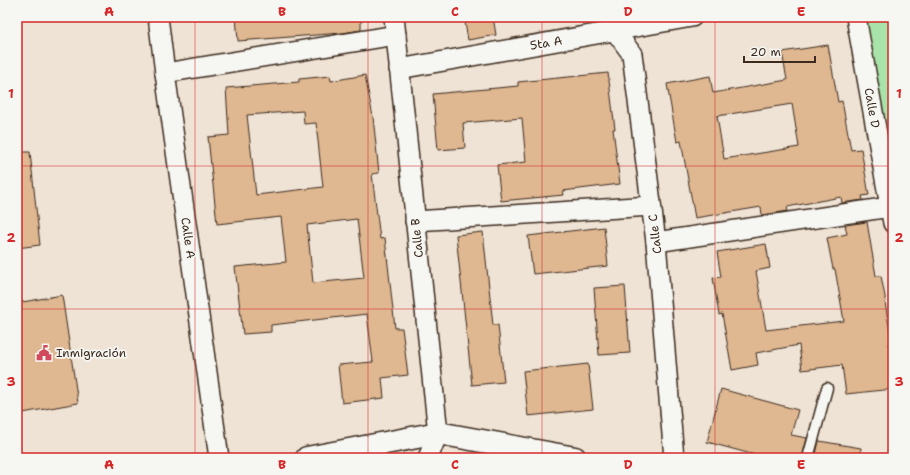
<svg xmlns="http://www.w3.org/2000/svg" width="910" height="475" font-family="'Shantell Sans',sans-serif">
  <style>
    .green { fill: #a8e4aa; stroke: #728764 }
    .building { fill: #dfb790; stroke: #3b2a1e; fill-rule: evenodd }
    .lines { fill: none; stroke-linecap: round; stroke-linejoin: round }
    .service-casing { stroke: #3b2a1e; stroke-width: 13 }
    .minor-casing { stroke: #3b2a1e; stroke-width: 22 }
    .tertiary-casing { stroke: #3b2a1e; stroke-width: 25 }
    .service { stroke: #f6f6f2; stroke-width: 10 }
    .minor { stroke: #f6f6f2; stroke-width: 19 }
    .tertiary { stroke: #f6f6f2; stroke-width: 22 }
    .grid { fill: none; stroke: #d62828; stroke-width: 1; stroke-opacity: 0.55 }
    .labels { text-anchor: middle; stroke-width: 3.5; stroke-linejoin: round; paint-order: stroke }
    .street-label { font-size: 12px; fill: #3b2a1e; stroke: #f6f6f2 }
    .poi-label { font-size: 12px; fill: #3b2a1e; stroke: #f6f6f2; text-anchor: start }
    .neatline { fill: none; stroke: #d62828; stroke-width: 1.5 }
    .grid-label { font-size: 13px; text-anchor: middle; font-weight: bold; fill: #d62828 }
  </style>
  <rect width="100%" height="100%" fill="#efe3d5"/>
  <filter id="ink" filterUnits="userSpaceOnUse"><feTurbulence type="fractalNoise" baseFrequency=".025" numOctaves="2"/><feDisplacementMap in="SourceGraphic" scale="8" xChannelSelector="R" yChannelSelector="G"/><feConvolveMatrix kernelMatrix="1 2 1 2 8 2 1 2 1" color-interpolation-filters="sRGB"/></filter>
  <g filter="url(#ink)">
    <!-- green -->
    <polygon class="green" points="856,17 893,17 893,223"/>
    <!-- building -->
    <g class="building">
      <polygon points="236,17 361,17 361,30 342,33 238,41"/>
      <polygon points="464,17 493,17 496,35 468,40"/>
      <path d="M828,45L838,102L842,101L851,150L861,149L869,195L862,196L863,200L842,203L841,197L787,207L788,211L762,215L761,207L695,218L681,141L677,142L667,84L710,76L713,93L787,80L782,52ZM792,104L799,147L724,159L717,116Z"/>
      <polygon points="608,73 615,129 613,129 620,184 563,191 564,195 501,201 497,165 526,162 522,118 463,123 465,148 438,150 433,94 518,86 518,82"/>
      <path d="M365,75L373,117L379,173L372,174L380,239L385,238L395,328H402L408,375L382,378L384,398L342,403L338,365L373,362L367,314L271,325V332L243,334L235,267L286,262L281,217L217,224L208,137L229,135L226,88L299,82V79L330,76L331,81ZM303,111L304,124L316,123L323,187L256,195L247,115ZM357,219L364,278L313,283L307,225Z"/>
      <polygon points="17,152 30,152 40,245 17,248"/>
      <polygon points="867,222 876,276 881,276 886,302 885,302 892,344 889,344 893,374 893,389 846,394 842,365 802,370 799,345 756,353 758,365 732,370 722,314 719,315 713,278 721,277 717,252 766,244 770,268 756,271 766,330 844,321 835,269 833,269 827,238 847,234 845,225"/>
      <polygon points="604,227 608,266 533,274 528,236"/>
      <polygon points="483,232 493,325 498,325 504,382 472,385 456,235"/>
      <polygon points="625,286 630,353 599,355 594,288"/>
      <polygon points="62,295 78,403 17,414 17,303"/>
      <polygon points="588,364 593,409 528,416 523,371"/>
      <polygon points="721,389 798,410 791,435 807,438 802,458 766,458 707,442"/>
      <polygon points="819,441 861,448 860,458 815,458"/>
    </g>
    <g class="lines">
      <defs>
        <polyline id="service" points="808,458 827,388"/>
        <g id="minor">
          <polyline points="158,17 165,73 219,458"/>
          <polyline points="394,17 438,433 428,458"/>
          <polyline points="613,17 615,31 632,54 656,242 674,458"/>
          <polyline points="856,17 893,223"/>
          <polyline points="399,69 692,17"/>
          <polyline points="165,73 396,35"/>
          <polyline points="415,221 651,206"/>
          <polyline points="656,242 890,207"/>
        </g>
        <polyline id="tertiary" points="307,458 438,433 575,458"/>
      </defs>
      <!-- service casing -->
      <use href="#service" class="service-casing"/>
      <!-- minor casing -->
      <use href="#minor" class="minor-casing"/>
      <!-- tertiary casing -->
      <use href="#tertiary" class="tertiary-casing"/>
      <!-- service -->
      <use href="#service" class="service"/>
      <!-- minor -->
      <use href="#minor" class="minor"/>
      <!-- tertiary -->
      <use href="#tertiary" class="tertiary"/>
    </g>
  </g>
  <!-- grid -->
  <path class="grid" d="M195,17V458M368,17V458M542,17V458M715,17V458M17,166H893M17,309H893"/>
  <!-- icons -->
  <defs>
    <symbol id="civic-bare" viewBox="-9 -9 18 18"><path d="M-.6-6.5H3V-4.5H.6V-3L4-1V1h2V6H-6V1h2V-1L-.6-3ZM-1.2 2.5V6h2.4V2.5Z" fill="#d1495b" stroke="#f6f6f2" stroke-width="2.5" paint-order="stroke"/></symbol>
  </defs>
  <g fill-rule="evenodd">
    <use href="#civic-bare" x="33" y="342" width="22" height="22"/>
  </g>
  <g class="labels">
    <!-- street labels -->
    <g class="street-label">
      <text transform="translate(546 43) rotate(-10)" y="4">5ta A</text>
      <text transform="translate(872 108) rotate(80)" y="4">Calle D</text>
      <text transform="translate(655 234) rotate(-97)" y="4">Calle C</text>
      <text transform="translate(188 238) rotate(82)" y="4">Calle A</text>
      <text transform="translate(417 238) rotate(-96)" y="4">Calle B</text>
    </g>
    <!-- poi labels -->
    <g class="poi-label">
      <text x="56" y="357">Inmigración</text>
    </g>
  </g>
  <!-- margin -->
  <rect width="910" height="475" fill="none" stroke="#f6f6f2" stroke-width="44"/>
  <!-- scale -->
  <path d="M744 56v6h71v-6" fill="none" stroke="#3b2a1e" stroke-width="2"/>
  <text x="750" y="56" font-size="12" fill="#3b2a1e" stroke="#f6f6f2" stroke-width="3" paint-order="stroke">20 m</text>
  <rect x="22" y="22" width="866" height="431" class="neatline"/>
  <g class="grid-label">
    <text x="109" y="16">A</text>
    <text x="282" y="16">B</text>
    <text x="455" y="16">C</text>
    <text x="628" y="16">D</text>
    <text x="801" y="16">E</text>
    <text x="11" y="98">1</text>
    <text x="899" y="98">1</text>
    <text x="11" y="242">2</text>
    <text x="899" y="242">2</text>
    <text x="11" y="386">3</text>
    <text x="899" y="386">3</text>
    <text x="109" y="469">A</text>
    <text x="282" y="469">B</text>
    <text x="455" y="469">C</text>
    <text x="628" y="469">D</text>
    <text x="801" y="469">E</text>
  </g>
</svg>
